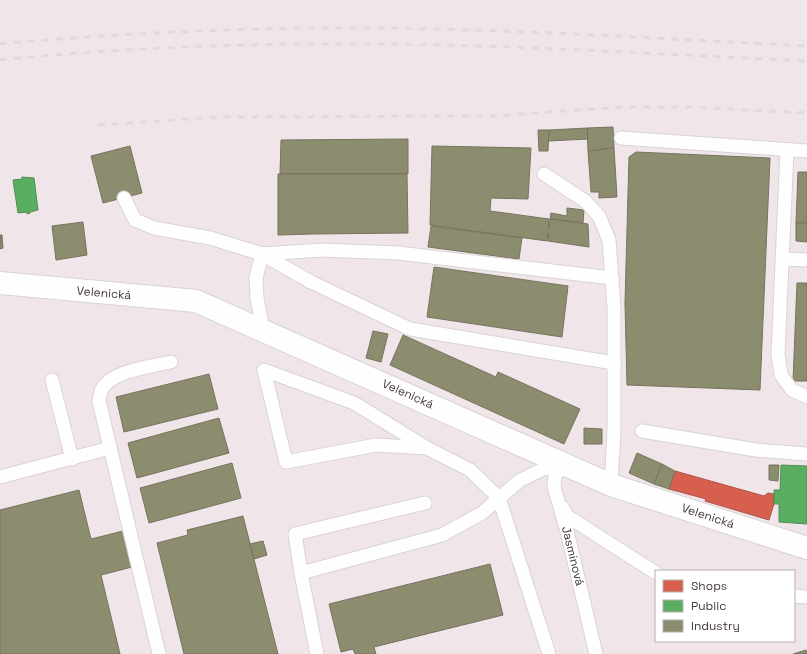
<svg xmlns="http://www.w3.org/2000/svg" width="807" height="654" font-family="'Space Grotesk',sans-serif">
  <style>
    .built { fill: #f0e5e9; fill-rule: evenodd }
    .shops { fill: #d6604d; stroke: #aa5448 }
    .public { fill: #5aae61; stroke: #548b56 }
    .industry { fill: #8c8c6e; stroke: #77735f }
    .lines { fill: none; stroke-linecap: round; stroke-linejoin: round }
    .lane-casing { stroke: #dad3d6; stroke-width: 15 }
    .street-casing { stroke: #dad3d6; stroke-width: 24 }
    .lane { stroke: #fefefe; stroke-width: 13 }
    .street { stroke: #fefefe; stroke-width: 22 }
    .rail { stroke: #dddbdc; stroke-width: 3; stroke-dasharray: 7 7; stroke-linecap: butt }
    .labels { text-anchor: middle; stroke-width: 4; stroke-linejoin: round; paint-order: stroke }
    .street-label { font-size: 12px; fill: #45393d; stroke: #fff }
  </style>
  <rect width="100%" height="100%" fill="#faf6f8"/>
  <!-- built -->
  <path class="built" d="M0,0H807V654H0ZM656,571H794V641H656Z"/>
  <!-- shops -->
  <polygon class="shops" points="675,471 764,496 768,493 774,494 774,504 769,520 705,501 706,499 669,489"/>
  <!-- public -->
  <g class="public">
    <polygon points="22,177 34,178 38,210 30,212 30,213 27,214 27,212 18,213 13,180 22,179"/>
    <polygon points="781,465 807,466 807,524 779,522 779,504 774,504 774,490 780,490"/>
  </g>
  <!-- industry -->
  <g class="industry">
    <polygon points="613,127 614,148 588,151 587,128"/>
    <polygon points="587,128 588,139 548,141 549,130"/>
    <polygon points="538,130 549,130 548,151 539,151"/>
    <polygon points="408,139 408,174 280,174 281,140"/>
    <polygon points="130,146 142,193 103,203 91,156"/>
    <polygon points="432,146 531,148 528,199 491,198 490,211 549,219 547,241 430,225"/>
    <polygon points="614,148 617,197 599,198 599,192 591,192 588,151"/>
    <polygon points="636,152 770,158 760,390 627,385 625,303 629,157"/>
    <polygon points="798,172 807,172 807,223 796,223"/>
    <polygon points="278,174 407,174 408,233 312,234 278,235"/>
    <polygon points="567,208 584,210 583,223 550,219 551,213 567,216"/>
    <polygon points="550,219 588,224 589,247 548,241"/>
    <polygon points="83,222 87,255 56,260 52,226"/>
    <polygon points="796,223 807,223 807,242 796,241"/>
    <polygon points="431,226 522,238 519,259 428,247"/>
    <polygon points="0,235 2,235 3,248 0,249"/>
    <polygon points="434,267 568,286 562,337 427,317"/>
    <polygon points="797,283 807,283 807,381 793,381"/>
    <polygon points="373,331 388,334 381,362 366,358"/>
    <polygon points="403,335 496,377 498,372 580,409 564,444 390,365"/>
    <polygon points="209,374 218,409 124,432 116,397"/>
    <polygon points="219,418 229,453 137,478 128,443"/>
    <polygon points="584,428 602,429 602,444 584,444"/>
    <polygon points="637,453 662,464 654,484 629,473"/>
    <polygon points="232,463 241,498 149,523 140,488"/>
    <polygon points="662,464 675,471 669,489 654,484"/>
    <polygon points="769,465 779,465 778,481 769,480"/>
    <polygon points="79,490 91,539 123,531 132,567 101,575 120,654 0,654 0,510"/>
    <polygon points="243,516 278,654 184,654 157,543 188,535 187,530"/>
    <polygon points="263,541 267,555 254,559 250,544"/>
    <polygon points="490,564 503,615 374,647 376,654 355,654 353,649 341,652 329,604"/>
    <polygon points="806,650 807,654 793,654"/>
  </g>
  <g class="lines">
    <defs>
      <g id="lane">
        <polyline points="621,138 807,151"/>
        <polyline points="787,150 778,354 781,375 792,390 807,397"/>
        <polyline points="544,174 585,201 599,216 609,240 614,307 614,431 611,485"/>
        <polyline points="124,198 135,220 154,228 210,238 262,254 311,282 410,329 614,363"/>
        <polyline points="782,259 807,260"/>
        <polyline points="263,330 257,298 256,278 262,254 322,250 398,253 612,278"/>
        <polyline points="52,380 72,459"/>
        <polyline points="642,431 756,450 807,454"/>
        <polyline points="427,448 376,445 286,462 264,370 354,403 427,448 470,470 499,498 549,654"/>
        <polyline points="567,465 555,474 554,487 567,531 596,654"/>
        <polyline points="0,477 110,448"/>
        <polyline points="563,508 567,516 656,573"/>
        <polyline points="301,573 442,535 482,513 519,481 543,469 564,465"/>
        <polyline points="794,596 807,597"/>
        <path d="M159,654L99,401C100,398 100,392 102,389C111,371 152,366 171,362"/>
        <polyline points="317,654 301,573 295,534 425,503"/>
      </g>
      <polyline id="street" points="0,283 196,301 611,485 807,548"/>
    </defs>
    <!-- lane casing -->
    <use href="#lane" class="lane-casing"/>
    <!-- street casing -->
    <use href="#street" class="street-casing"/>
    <!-- lane -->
    <use href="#lane" class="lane"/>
    <!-- street -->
    <use href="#street" class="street"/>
    <!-- rail -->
    <g class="rail">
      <path d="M0,44C108,34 216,29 324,28C485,27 646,38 807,46"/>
      <path d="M0,60C100,50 200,45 300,44C469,42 638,53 807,61"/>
      <polyline points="98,125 220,117 492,116 623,107 690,107 807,113"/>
    </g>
  </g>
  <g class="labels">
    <!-- street labels -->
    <g class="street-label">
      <text transform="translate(104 293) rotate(5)" y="4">Velenická</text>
      <text transform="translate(408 394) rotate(24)" y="4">Velenická</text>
      <text transform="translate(708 516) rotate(18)" y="4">Velenická</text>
      <text transform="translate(573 556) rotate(76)" y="4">Jasmínová</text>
    </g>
  </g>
  <!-- legend -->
  <rect x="655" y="570" width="140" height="72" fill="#ffffff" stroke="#b5b0b1"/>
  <rect x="663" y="580" width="20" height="12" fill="#d6604d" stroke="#b5b0b1"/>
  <text x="691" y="590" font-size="12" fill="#45393d">Shops</text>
  <rect x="663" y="600" width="20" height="12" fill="#5aae61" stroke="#b5b0b1"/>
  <text x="691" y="610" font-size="12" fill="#45393d">Public</text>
  <rect x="663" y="620" width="20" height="12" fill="#8c8c6e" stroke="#b5b0b1"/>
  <text x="691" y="630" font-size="12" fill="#45393d">Industry</text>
</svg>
